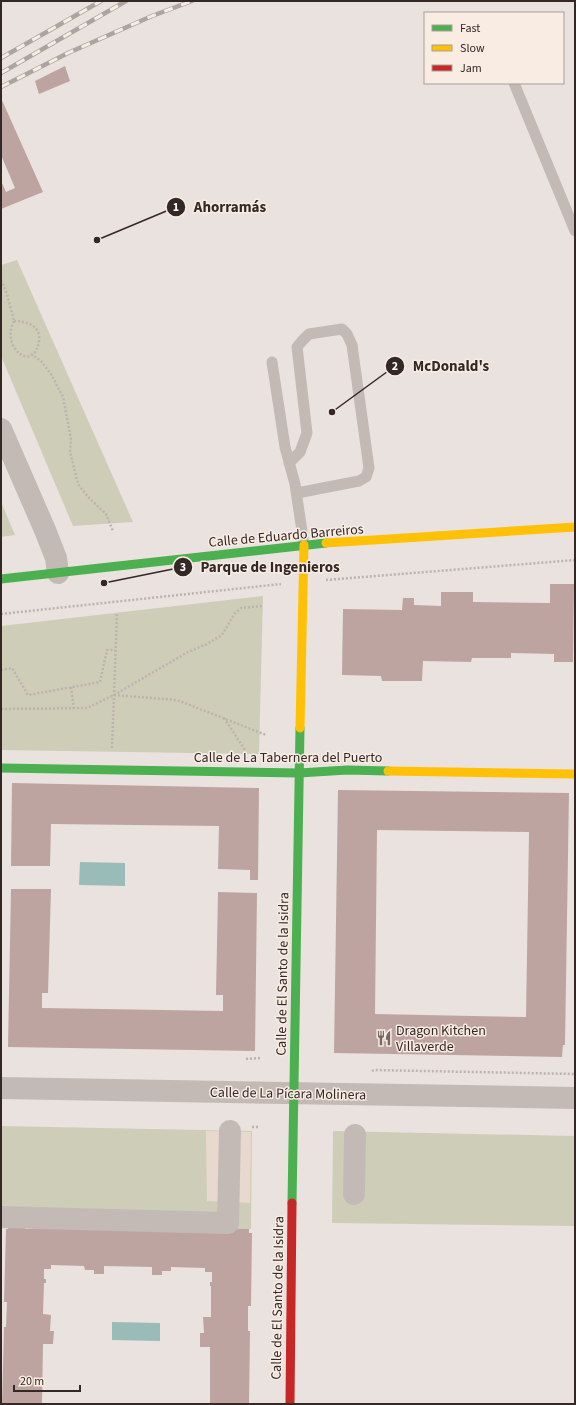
<svg xmlns="http://www.w3.org/2000/svg" width="576" height="1405" font-family="'Source Sans 3',sans-serif">
  <style>
    .green { fill: #ceceb8 }
    .plaza { fill: #e9d8cd }
    .water { fill: #9abcb8 }
    .building { fill: #bda4a0; fill-rule: evenodd }
    .lines { fill: none; stroke-linecap: round; stroke-linejoin: round }
    .path { stroke: #bcb3af; stroke-width: 2.5; stroke-dasharray: 2 2; stroke-linecap: butt }
    .lane { stroke: #c3bab6; stroke-width: 11 }
    .street { stroke: #c3bab6; stroke-width: 22 }
    .fast { stroke: #4caf50; stroke-width: 9 }
    .slow { stroke: #ffc107; stroke-width: 9 }
    .jam { stroke: #c62828; stroke-width: 9 }
    .rail-casing { stroke: #aba4a1; stroke-width: 4.5 }
    .rail { stroke: #f8ece3; stroke-width: 3; stroke-dasharray: 9; stroke-linecap: butt }
    .labels { text-anchor: middle; stroke-width: 3; stroke-linejoin: round; paint-order: stroke }
    .street-label { font-size: 14px; fill: #332826; stroke: #f8ece3 }
    .poi-label { font-size: 14px; fill: #332826; stroke: #f8ece3; text-anchor: start }
    .leader { fill: none; stroke: #332826; stroke-width: 1.5 }
    .callout-dot { fill: #332826; stroke: #f8ece3; stroke-width: 1.5 }
    .mark-label { font-size: 12px; text-anchor: middle; font-weight: bold; fill: #fff }
    .callout-label { font-size: 15px; text-anchor: middle; font-weight: bold; fill: #332826; stroke: #f8ece3; stroke-width: 3; stroke-linejoin: round; paint-order: stroke }
  </style>
  <rect width="100%" height="100%" fill="#eae2de"/>
  <!-- green -->
  <g class="green">
    <polygon points="17,260 133,522 73,526 1,356 1,265"/>
    <polygon points="1,502 15,535 1,537"/>
    <polygon points="263,596 259,754 1,750 1,626"/>
    <polygon points="1,1126 252,1131 251,1229 1,1225"/>
    <polygon points="333,1131 575,1136 575,1226 332,1223"/>
  </g>
  <!-- plaza -->
  <polygon class="plaza" points="206,1131 251,1132 250,1203 207,1201"/>
  <!-- water -->
  <g class="water">
    <polygon points="80,862 125,863 125,886 79,885"/>
    <polygon points="112,1322 160,1323 160,1341 112,1340"/>
  </g>
  <!-- building -->
  <g class="building">
    <polygon points="65,66 70,81 39,94 35,81"/>
    <polygon points="1,98 43,192 1,209 1,181 6,192 15,188 1,155"/>
    <polygon points="550,584 574,584 573,662 554,662 554,654 511,653 511,658 472,658 471,662 423,661 422,681 382,681 381,676 342,675 343,609 402,610 403,598 414,598 414,605 441,606 441,592 473,592 473,602 550,603"/>
    <polygon points="12,783 259,788 258,880 250,880 250,870 218,869 219,826 51,824 50,866 11,866"/>
    <path d="M338,790L569,793L565,1045H563L562,1057L334,1053ZM377,830L529,832L526,1017L375,1014Z"/>
    <polygon points="11,889 51,889 48,993 42,993 42,1008 223,1011 223,995 216,995 218,892 257,893 255,1051 8,1047"/>
    <polygon points="8,1225 25,1225 25,1229 32,1229 32,1225 249,1229 249,1233 252,1233 251,1306 248,1306 248,1331 250,1331 249,1404 210,1404 210,1347 200,1347 200,1333 204,1333 203,1317 211,1317 211,1286 210,1286 210,1282 212,1282 212,1272 205,1272 205,1268 171,1267 171,1271 162,1271 162,1275 152,1275 152,1267 104,1266 104,1274 94,1274 94,1270 85,1270 84,1266 51,1265 51,1269 44,1269 44,1279 46,1279 46,1283 44,1283 43,1314 51,1315 50,1331 54,1331 53,1344 43,1344 42,1404 2,1404 4,1327 6,1327 7,1302 4,1302 6,1229 8,1229"/>
  </g>
  <g class="lines">
    <!-- path -->
    <g class="path">
      <polyline points="1,280 7,294 14,321"/>
      <path d="M14,321C27,321 41,326 39,341C34,374 0,348 14,321Z"/>
      <polyline points="31,354 41,361 51,374 63,397 71,439 70,452 78,484 89,498 106,514 113,531"/>
      <polyline points="326,580 575,560"/>
      <polyline points="1,614 281,584"/>
      <polyline points="1,670 12,668 28,695 100,682 107,650 115,650"/>
      <polyline points="71,687 74,709"/>
      <polyline points="114,695 177,700 266,735"/>
      <polyline points="1,709 87,708 114,695 188,652 207,644 222,635 235,613 241,608 262,606"/>
      <polyline points="224,718 245,750"/>
      <polyline points="112,748 117,613"/>
      <polyline points="246,1059 260,1058"/>
      <polyline points="372,1071 374,1070 575,1074"/>
      <polyline points="252,1127 258,1127"/>
    </g>
    <!-- lane -->
    <g class="lane">
      <polyline points="514,83 575,231"/>
      <polyline points="272,362 285,447 295,484 304,545"/>
      <polyline points="289,463 300,452 307,433 297,347 302,341 309,334 342,329 347,334 352,345 369,468 366,477 359,481 297,493"/>
    </g>
    <!-- street -->
    <g class="street">
      <polyline points="1,429 45,530 56,558 58,573"/>
      <polyline points="1,1088 575,1098"/>
      <polyline points="354,1194 355,1135"/>
      <polyline points="1,1217 228,1223 230,1131"/>
    </g>
    <!-- fast -->
    <g class="fast">
      <polyline points="1,579 326,543"/>
      <polyline points="1,768 299,773 347,770 388,771"/>
      <polyline points="292,1203 300,728"/>
    </g>
    <!-- slow -->
    <g class="slow">
      <polyline points="326,543 575,527"/>
      <polyline points="300,728 304,545"/>
      <polyline points="388,771 575,774"/>
    </g>
    <!-- jam -->
    <polyline class="jam" points="290,1404 292,1203"/>
    <defs>
      <g id="rail">
        <polyline points="1,58 101,1"/>
        <polyline points="1,73 126,1"/>
        <polyline points="1,87 68,53 152,16 192,1"/>
      </g>
    </defs>
    <!-- rail casing -->
    <use href="#rail" class="rail-casing"/>
    <!-- rail -->
    <use href="#rail" class="rail"/>
  </g>
  <!-- icons -->
  <defs>
    <symbol id="restaurant-bare" viewBox="-9 -9 18 18"><path d="M-5-6h1v4h1v-4h1v4h1v-4h1v5L-1.5 .5V6h-2V.5L-5-1ZM5-6V6H3V1.5H1.5Q1.5-4 5-6Z" fill="#736966" stroke="#f8ece3" stroke-width="2.5" paint-order="stroke"/></symbol>
  </defs>
  <g fill-rule="evenodd">
    <use href="#restaurant-bare" x="373" y="1027" width="22" height="22"/>
  </g>
  <g class="labels">
    <!-- street labels -->
    <g class="street-label">
      <text transform="translate(286 535) rotate(-5)" y="5">Calle de Eduardo Barreiros</text>
      <text x="288" y="762">Calle de La Tabernera del Puerto</text>
      <text transform="translate(282 974) rotate(-89)" y="5">Calle de El Santo de la Isidra</text>
      <text transform="translate(288 1093) rotate(1)" y="5">Calle de La Pícara Molinera</text>
      <text transform="translate(277 1298) rotate(-89)" y="5">Calle de El Santo de la Isidra</text>
    </g>
    <!-- poi labels -->
    <g class="poi-label">
      <text x="396" y="1035">Dragon Kitchen<tspan x="396" dy="16">Villaverde</tspan></text>
    </g>
  </g>
  <!-- callouts -->
  <path class="leader" d="M97 240L176 207M332 412L395 366M104 583L183 567"/>
  <g class="callout-dot">
    <circle cx="97" cy="240" r="4"/>
    <circle cx="332" cy="412" r="4"/>
    <circle cx="104" cy="583" r="4"/>
    <circle cx="176" cy="207" r="10"/>
    <circle cx="395" cy="366" r="10"/>
    <circle cx="183" cy="567" r="10"/>
  </g>
  <g class="mark-label">
    <text x="176" y="211">1</text>
    <text x="395" y="370">2</text>
    <text x="183" y="571">3</text>
  </g>
  <g class="callout-label">
    <text x="230" y="212">Ahorramás</text>
    <text x="451" y="371">McDonald's</text>
    <text x="270" y="572">Parque de Ingenieros</text>
  </g>
  <!-- border -->
  <rect width="576" height="1405" fill="none" stroke="#332826" stroke-width="4"/>
  <!-- legend -->
  <rect x="424" y="12" width="140" height="72" fill="#f8ece3" stroke="#a99e97"/>
  <rect x="432" y="25" width="20" height="6" fill="#4caf50" stroke="#a99e97"/>
  <text x="460" y="32" font-size="12" fill="#332826">Fast</text>
  <rect x="432" y="45" width="20" height="6" fill="#ffc107" stroke="#a99e97"/>
  <text x="460" y="52" font-size="12" fill="#332826">Slow</text>
  <rect x="432" y="65" width="20" height="6" fill="#c62828" stroke="#a99e97"/>
  <text x="460" y="72" font-size="12" fill="#332826">Jam</text>
  <!-- scale -->
  <path d="M14 1385v6h66v-6" fill="none" stroke="#332826" stroke-width="2"/>
  <text x="20" y="1385" font-size="12" fill="#332826" stroke="#f8ece3" stroke-width="3" paint-order="stroke">20 m</text>
</svg>
